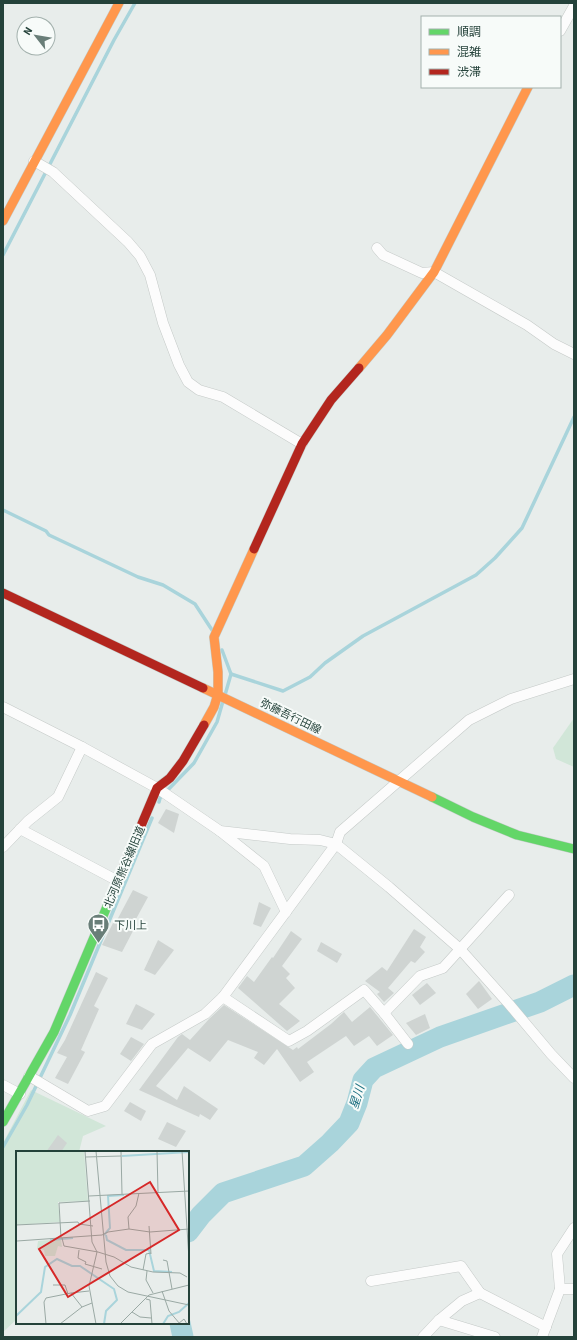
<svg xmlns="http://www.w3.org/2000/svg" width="577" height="1340" font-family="'Source Sans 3','Noto Sans JP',sans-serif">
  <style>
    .green { fill: #d1e6d8 }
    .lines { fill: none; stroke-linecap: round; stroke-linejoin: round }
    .stream { stroke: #a9d4db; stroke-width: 3.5 }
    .river { stroke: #a9d4db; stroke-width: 21 }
    .building { fill: #cfd4d2 }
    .street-casing { stroke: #c5cac8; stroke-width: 11 }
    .fast-casing { stroke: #c3cbc8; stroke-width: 10 }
    .slow-casing { stroke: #c3cbc8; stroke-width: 10 }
    .jam-casing { stroke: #c3cbc8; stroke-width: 10 }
    .street { stroke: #fcfcfc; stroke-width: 10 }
    .fast { stroke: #63d668; stroke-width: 9 }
    .slow { stroke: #ff974d; stroke-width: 9 }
    .jam { stroke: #b3261e; stroke-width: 9 }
    .labels { text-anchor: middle; stroke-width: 4; stroke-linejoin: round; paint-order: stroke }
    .street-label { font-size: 11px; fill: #24423a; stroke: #f7fbf9 }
    .poi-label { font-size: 11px; fill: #24423a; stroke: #f7fbf9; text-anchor: start }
    .water-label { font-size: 12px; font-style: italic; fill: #1c6f80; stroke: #f7fbf9 }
    .inset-river { fill: none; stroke: #a9d4db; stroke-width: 2 }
    .inset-road { fill: none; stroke: #9aa9a4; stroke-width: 1 }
    .view { fill: #d62828; fill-opacity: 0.15; stroke: #d62828; stroke-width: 2 }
    .inset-edge { fill: none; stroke: #24423a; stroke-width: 2 }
  </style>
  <rect width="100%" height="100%" fill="#e8edeb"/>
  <!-- green -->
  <g class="green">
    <polygon points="574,718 574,767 556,759 553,748"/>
    <polygon points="31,1090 106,1126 83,1136 79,1152 17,1152 17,1319 3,1332 3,1143"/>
  </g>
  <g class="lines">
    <!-- stream -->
    <g class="stream">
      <polyline points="3,255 114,40 135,3"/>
      <polyline points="3,510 46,531 49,535 138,577 163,585 195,604 212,630"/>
      <polyline points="222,650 231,674 225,695"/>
      <polyline points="231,674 283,691 310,677 325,663 363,636 476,575 495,558 522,528 574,417"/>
      <polyline points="159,802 160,798 194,763 217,722 223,701"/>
      <polyline points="3,1147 27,1105 70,1015 152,818"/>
    </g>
    <!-- river -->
    <g class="river">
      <polyline points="188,1232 201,1215 223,1193 304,1166 330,1143 349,1123 357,1103 363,1080 374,1068 440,1037 540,1002 574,985"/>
      <polyline points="180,1323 183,1337"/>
    </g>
  </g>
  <!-- building -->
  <g class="building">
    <polygon points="166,809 179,814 174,833 158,823"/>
    <polygon points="133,890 148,897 130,930 133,931 122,952 102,945 114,921 116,922"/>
    <polygon points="259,902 271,908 261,927 253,924"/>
    <polygon points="414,929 426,937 420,947 425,952 415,963 411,961 388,988 394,993 384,1002 377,994 380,992 365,981 382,967 387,971"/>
    <polygon points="291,931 302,939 282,966 290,974 286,978 295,988 279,1004 300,1021 287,1031 238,988 247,976 254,982 272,957 273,958"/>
    <polygon points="158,940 174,950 155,975 144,970"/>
    <polygon points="321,942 342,954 337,963 317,951"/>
    <polygon points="96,972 108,978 94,1006 99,1009 81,1050 85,1052 68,1084 55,1078 67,1057 57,1053 65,1040"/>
    <polygon points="479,981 492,999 478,1009 466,994"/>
    <polygon points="427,983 436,993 420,1005 412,995"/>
    <polygon points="136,1004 155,1014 142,1030 126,1024"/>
    <polygon points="224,1005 293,1050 297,1047 298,1049 331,1024 344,1012 352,1022 370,1007 393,1035 377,1046 369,1036 354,1046 346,1036 307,1062 314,1072 300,1082 277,1049 264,1065 254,1058 258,1052 228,1040 210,1062 188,1048 156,1086 177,1100 184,1086 218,1109 210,1120 200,1114 199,1117 139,1090 178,1037 182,1034 190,1040 209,1019"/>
    <polygon points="425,1014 430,1028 416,1035 406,1023"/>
    <polygon points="131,1037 144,1044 131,1061 120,1054"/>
    <polygon points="130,1102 146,1111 141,1121 124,1111"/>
    <polygon points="167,1122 186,1131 176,1147 158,1139"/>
    <polygon points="58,1135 67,1143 61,1152 46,1152"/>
  </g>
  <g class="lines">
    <defs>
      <g id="street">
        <polyline points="560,31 574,6"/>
        <polyline points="34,161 53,172 128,242 140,256 150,275 163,323 179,365 188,382 199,390 223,397 302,444"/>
        <polyline points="377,248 383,255 422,273 434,272 527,325 554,344 574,354"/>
        <polyline points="3,707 82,747 157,788 220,831 290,839 320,840 336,844 389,887 460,949 509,1004 551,1054 574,1078"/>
        <polyline points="20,829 118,881"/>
        <polyline points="220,831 264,866 286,912"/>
        <polyline points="3,847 28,821 58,797 82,747"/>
        <polyline points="223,997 289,1041 307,1031 364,990 384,1013 420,976 443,968 509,895"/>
        <polyline points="384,1013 408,1044"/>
        <polyline points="29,1076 88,1111 105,1106 152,1044 205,1014 223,997 336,844 340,832 469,720 511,699 574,679"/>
        <polyline points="3,1085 20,1094"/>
        <polyline points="371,1281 461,1266 480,1293"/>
        <polyline points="560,1289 557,1254 574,1228"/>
        <polyline points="439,1320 495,1337"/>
        <polyline points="423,1337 439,1320 462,1301 480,1293 546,1327"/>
        <polyline points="542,1337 560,1289 574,1289"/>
      </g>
      <g id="fast">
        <polyline points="432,797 473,817 517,835 574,849"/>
        <polyline points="3,1122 54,1032 122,871"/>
      </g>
      <g id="slow">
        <polyline points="3,221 119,3"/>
        <polyline points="359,368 387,335 434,272 528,87"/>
        <polyline points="203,688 432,797"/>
        <polyline points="204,725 214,707 218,694 218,672 214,637 254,549"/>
      </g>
      <g id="jam">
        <polyline points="254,549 302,444 331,400 359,368"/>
        <polyline points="3,593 203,688"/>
        <polyline points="122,871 157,788 170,778 183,761 204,725"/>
      </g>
    </defs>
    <!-- street casing -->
    <use href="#street" class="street-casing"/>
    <!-- fast casing -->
    <use href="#fast" class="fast-casing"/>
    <!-- slow casing -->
    <use href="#slow" class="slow-casing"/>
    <!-- jam casing -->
    <use href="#jam" class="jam-casing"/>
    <!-- street -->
    <use href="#street" class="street"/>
    <!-- fast -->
    <use href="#fast" class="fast"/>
    <!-- slow -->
    <use href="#slow" class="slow"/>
    <!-- jam -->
    <use href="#jam" class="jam"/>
  </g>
  <!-- icons -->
  <defs>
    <symbol id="bus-pin" viewBox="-11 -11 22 30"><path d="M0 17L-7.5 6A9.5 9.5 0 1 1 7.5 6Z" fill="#697e78" stroke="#f7fbf9"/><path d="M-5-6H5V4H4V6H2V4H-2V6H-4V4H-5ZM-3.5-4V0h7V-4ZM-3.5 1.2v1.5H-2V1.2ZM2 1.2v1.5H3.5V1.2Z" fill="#fff"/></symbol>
  </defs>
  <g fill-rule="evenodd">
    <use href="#bus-pin" x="86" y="912" width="25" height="34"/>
  </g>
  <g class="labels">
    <!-- street labels -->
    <g class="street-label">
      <text transform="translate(291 716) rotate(26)" y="4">弥藤吾行田線</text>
      <text transform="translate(124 867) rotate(-67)" y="4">北河原熊谷線旧道</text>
    </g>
    <!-- poi labels -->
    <g class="poi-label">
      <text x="114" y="929">下川上</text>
    </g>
    <!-- water labels -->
    <g class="water-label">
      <text transform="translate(357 1097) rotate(-73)" y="4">星川</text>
    </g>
  </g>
  <!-- overview -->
  <g transform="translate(16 1151)">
    <rect width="173" height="173" fill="#e8edeb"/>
    <path d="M0,0H68L72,50L42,51L44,71L0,74ZM45,88L46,96L42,95L39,105H29L28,99L21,97L22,90Z" fill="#d1e6d8"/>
    <path class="inset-river" d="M106,5L173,1M88,84L94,77L92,45L108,44M90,84L91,89L110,99H133L138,120L156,121M34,89L57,87M0,165L25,141L29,116L41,108L56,115H64L98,138L101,149L90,160L88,173M147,173L152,165L163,161L173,152"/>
    <path class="inset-road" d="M69,0L76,91L81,101L73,135L80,173M80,0L90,111L94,125L102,135L112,141L173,154M105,0L106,43M141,0L142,41M166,0L173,108M70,6L105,5M73,45L173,40M0,74L62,71L63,73L77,75M133,75L135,103M113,78L112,66L120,55L123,42M45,87L43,52L74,50M46,87L48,95L82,101L98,106L115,116L137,121L164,122L171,126M1,90L86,84L92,81L113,78L134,81L173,78M63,99L62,107L70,111L69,113L86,118M147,109L151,110L156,138M127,119L130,103L135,102M131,120L130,129L137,142M37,134H49L52,143M146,140L153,160L164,173M55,142L73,140M130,148L134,149L136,173M116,161L124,166L135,167M30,173L28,151L30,147L55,142L66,156M44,173L66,156L76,152M104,173L133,144L173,134M162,173L168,168L171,173"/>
    <path class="view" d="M134,31L163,79L52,146L23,98Z"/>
    <rect width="173" height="173" class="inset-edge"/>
  </g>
  <!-- border -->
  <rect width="577" height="1340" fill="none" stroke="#24423a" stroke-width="8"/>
  <!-- legend -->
  <rect x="421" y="16" width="140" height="72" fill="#f7fbf9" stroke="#a3b1ad"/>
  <rect x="429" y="29" width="20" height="6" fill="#63d668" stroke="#a3b1ad"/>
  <text x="457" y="36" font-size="12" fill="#24423a">順調</text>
  <rect x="429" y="49" width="20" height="6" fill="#ff974d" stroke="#a3b1ad"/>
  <text x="457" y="56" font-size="12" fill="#24423a">混雑</text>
  <rect x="429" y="69" width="20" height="6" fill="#b3261e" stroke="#a3b1ad"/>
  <text x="457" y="76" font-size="12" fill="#24423a">渋滞</text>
  <!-- north arrow -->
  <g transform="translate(36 36) rotate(301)"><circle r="19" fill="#f7fbf9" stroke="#a3b1ad"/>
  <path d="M0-3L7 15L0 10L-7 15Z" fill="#697e78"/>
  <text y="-6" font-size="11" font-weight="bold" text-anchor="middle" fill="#24423a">N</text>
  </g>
</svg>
